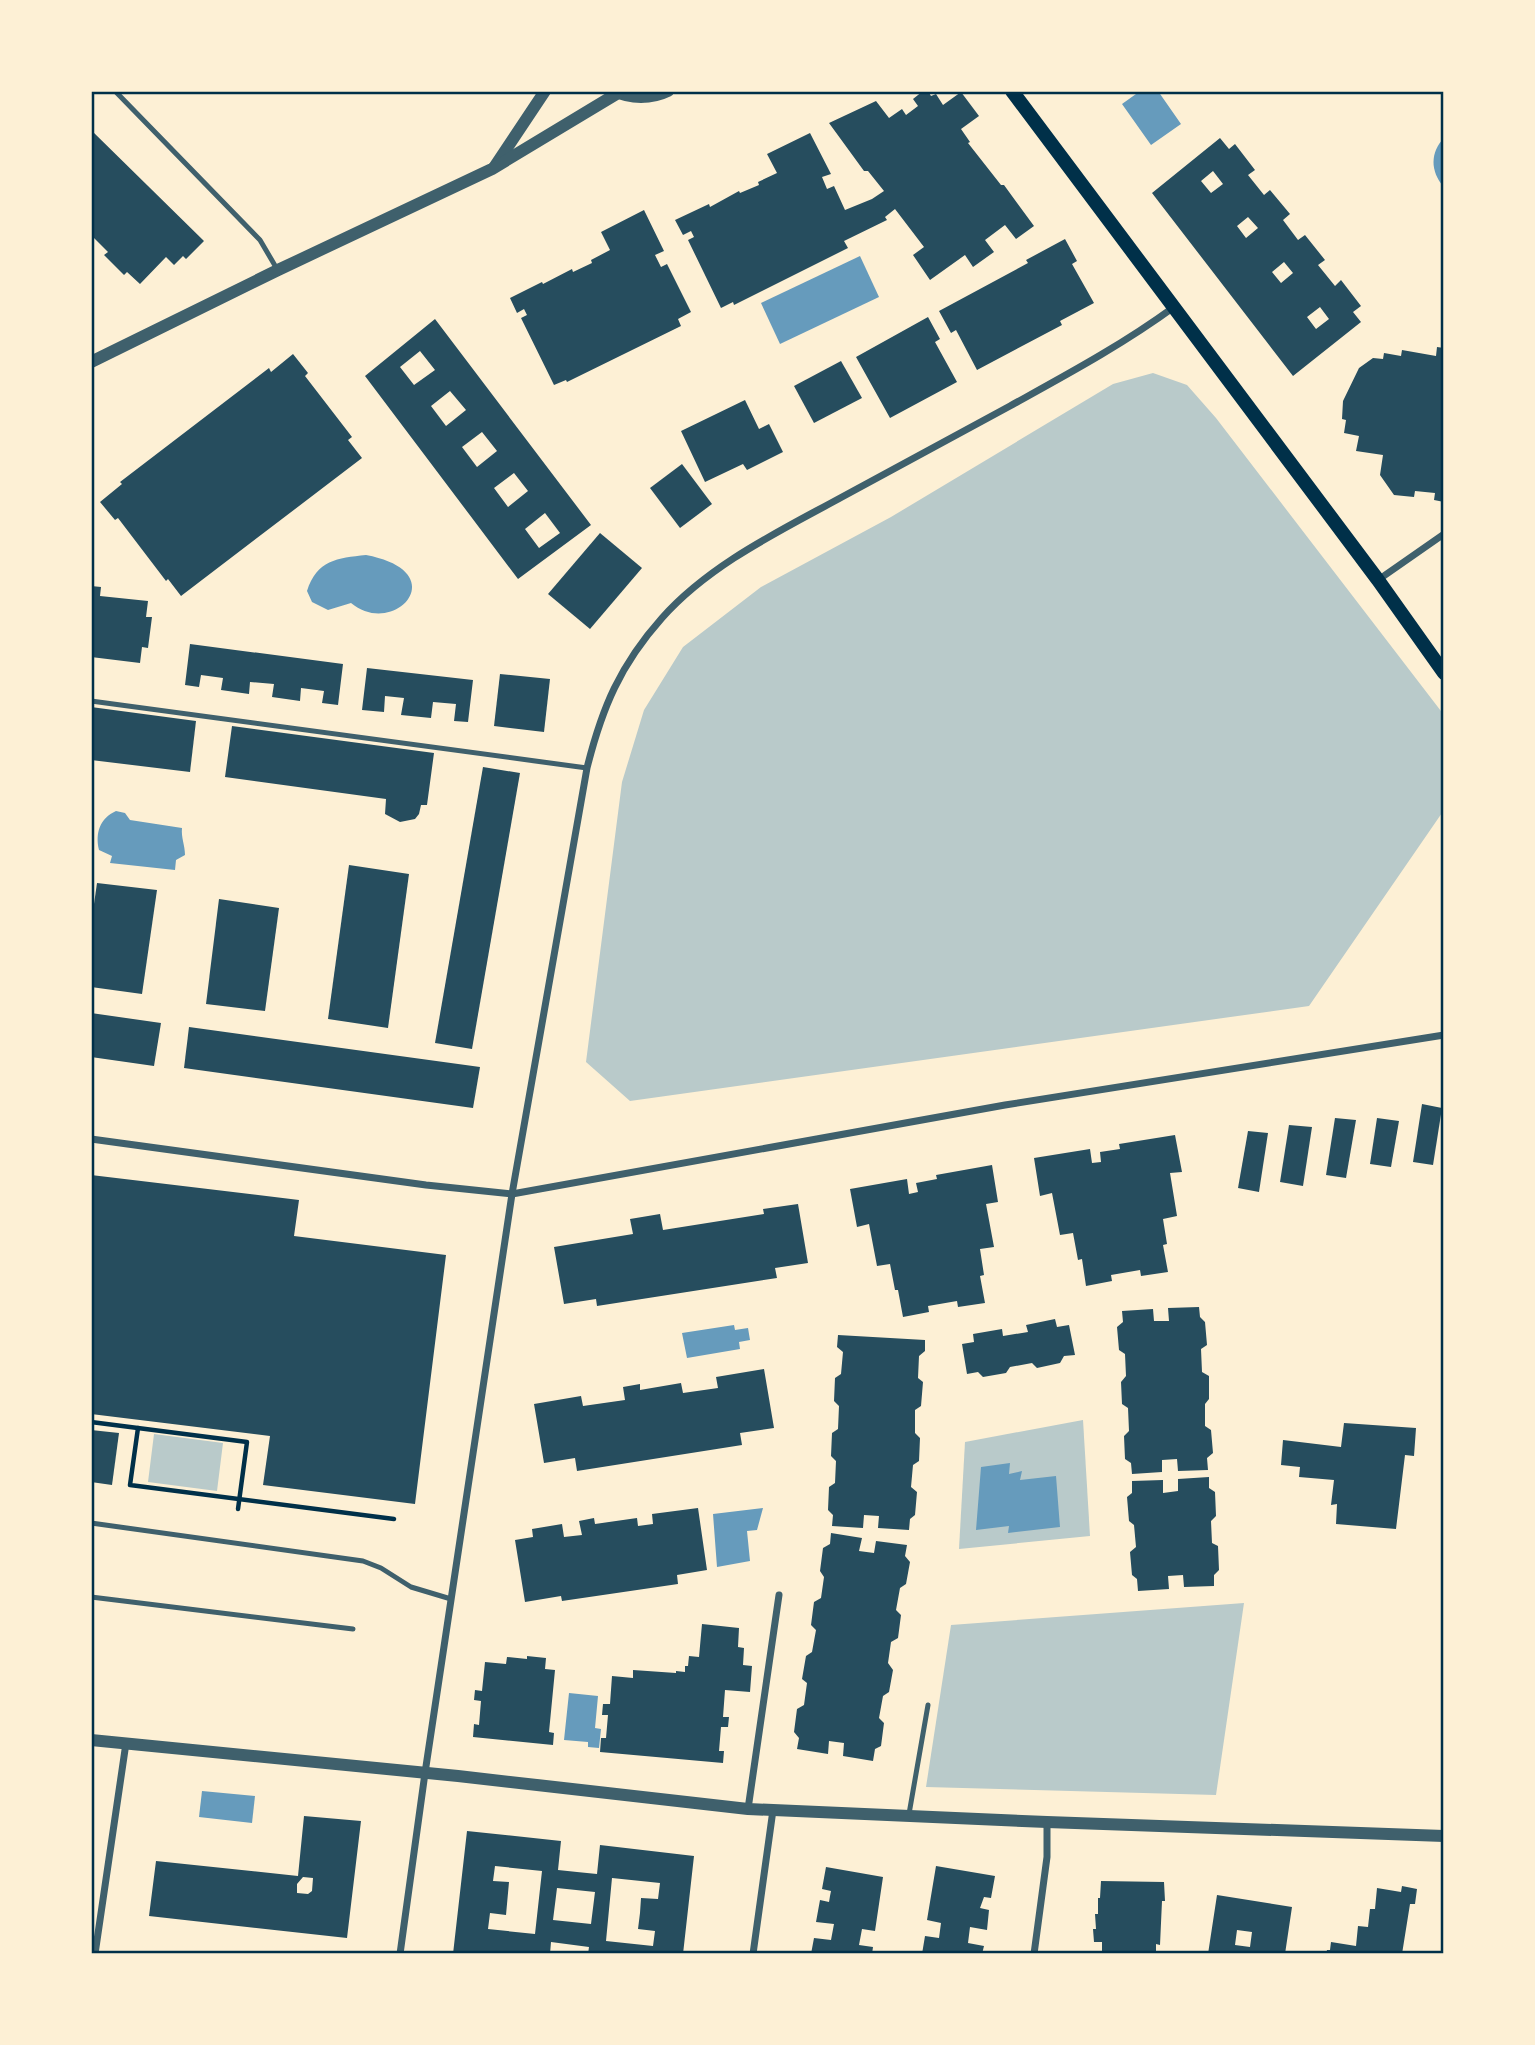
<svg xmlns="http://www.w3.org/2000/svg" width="1535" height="2045" font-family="Cabin,sans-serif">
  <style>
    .green { fill: #b9caca }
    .water { fill: #669bbc }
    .building { fill: #264d5e; fill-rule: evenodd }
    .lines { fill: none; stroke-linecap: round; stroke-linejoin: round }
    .path { stroke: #003049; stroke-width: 4.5 }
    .service { stroke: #3f606c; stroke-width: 5 }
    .minor { stroke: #3f606c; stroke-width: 7 }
    .tertiary { stroke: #3f606c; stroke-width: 12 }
    .secondary { stroke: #003049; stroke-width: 14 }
    .neatline { fill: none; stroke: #003049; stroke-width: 2.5 }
  </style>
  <rect width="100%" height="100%" fill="#fdf0d5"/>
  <!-- green -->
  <g class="green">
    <polygon points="1153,373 1187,385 1216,418 1444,715 1444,810 1309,1006 630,1101 586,1062 622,782 644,710 683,647 761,587 891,517 1113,384"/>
    <polygon points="1083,1420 1090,1536 959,1549 965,1442"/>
    <polygon points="154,1434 223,1443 217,1491 148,1482"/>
    <polygon points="1244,1603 1216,1795 926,1787 951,1625"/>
  </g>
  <!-- water -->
  <g class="water">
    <polygon points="1135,91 1158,91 1181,124 1151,145 1122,104 1136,94"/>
    <path d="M1444,138V187C1430,172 1430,152 1444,138Z"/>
    <polygon points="860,256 879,297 780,344 761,303"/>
    <path d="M366,555C456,572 394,639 351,603L328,610L312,602L307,591C317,560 337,558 366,555Z"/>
    <path d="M116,811L125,813L130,820L182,828C181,838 185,845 185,855L176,860L175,870L110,863L112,856L99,850C95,833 100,818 116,811Z"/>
    <polygon points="734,1325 735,1330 748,1328 750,1340 739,1342 740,1349 687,1358 682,1333"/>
    <polygon points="1010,1463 1009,1474 1022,1471 1020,1480 1056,1476 1060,1527 1008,1533 1009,1526 976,1530 981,1467"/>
    <polygon points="763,1508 757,1530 747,1531 750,1561 717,1567 713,1514"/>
    <polygon points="569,1693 598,1696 595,1728 601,1729 599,1748 588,1747 588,1742 564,1740"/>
    <polygon points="202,1791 255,1796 252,1823 199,1817"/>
  </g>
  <!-- building -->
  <g class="building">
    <polygon points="923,91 928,91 931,96 936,94 943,105 961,92 979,116 961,129 970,142 968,143 1001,185 1004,185 1034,226 1016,239 1005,225 985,240 994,252 973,267 965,255 930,280 913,255 924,247 895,209 885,217 887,220 844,241 848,248 734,305 733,302 721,308 688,240 694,237 691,231 683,235 675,220 709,204 710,207 739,191 740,193 759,185 758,182 777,173 767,154 810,133 831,174 822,177 827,189 834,186 845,210 872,199 884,191 868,171 864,171 829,123 876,101 889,118 902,109 906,115 918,106 913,99"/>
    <polygon points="91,130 204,241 186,259 183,256 174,265 166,257 140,284 127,272 124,275 104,255 108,252 91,235"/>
    <path d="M1220,138L1229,149L1235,144L1255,170L1248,175L1264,195L1270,190L1290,214L1283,220L1298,240L1305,235L1325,260L1318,265L1335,286L1341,280L1361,306L1353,312L1361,322L1293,376L1152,193ZM1213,171L1223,184L1211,193L1201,181ZM1248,217L1258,228L1246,238L1237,226ZM1284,262L1293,273L1281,283L1272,272ZM1320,307L1329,319L1316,329L1307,317Z"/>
    <polygon points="644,210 664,251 655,255 661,267 667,264 691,312 678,319 681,326 567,382 566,380 554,385 521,318 527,315 524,309 517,313 510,298 542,282 543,284 572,269 573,272 592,263 591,260 610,250 601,232"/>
    <polygon points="1065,239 1077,261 1072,264 1094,303 1060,321 1062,325 977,370 956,330 951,333 939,311 1028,263 1026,260"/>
    <polygon points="928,317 940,339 935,342 957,382 890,418 856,357"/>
    <path d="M435,319L591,525L518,579L365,376ZM420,351L435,370L414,385L400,367ZM450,391L466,410L446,426L431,406ZM482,432L497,451L477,467L462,447ZM514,473L528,491L508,507L494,488ZM545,513L560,533L539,548L525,529Z"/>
    <polygon points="1437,347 1444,348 1444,502 1434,500 1435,493 1415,491 1414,497 1394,495 1380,475 1383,455 1356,451 1359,436 1344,433 1346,420 1342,419 1343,401 1359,368 1373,358 1383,359 1384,353 1401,356 1402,350 1436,356"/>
    <polygon points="293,354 308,373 305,376 352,437 348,440 362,458 181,596 168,579 166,581 118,518 115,520 100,502 122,484 120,482 269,368 271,372"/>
    <polygon points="841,361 862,398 814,423 794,386"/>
    <polygon points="745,400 759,429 769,424 783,452 747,470 743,464 705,482 681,431"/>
    <polygon points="682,464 712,504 680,528 650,488"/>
    <polygon points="600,533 642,568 590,629 548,594"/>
    <polygon points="91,586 101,587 100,596 148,601 146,617 152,617 148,648 142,647 140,663 91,657"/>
    <polygon points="190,644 343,664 338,705 322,703 324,691 301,688 300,701 272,697 274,684 250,682 249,694 221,690 223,678 201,675 199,687 185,685"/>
    <polygon points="367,668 473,680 468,722 454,721 456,704 433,702 431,718 401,715 404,698 385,696 384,712 362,710"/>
    <polygon points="500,674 550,679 544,732 494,726"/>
    <polygon points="91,707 196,721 190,772 91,760"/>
    <polygon points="232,726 434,753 427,805 421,805 419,814 415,819 400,822 385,814 386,799 225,777"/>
    <polygon points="483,767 520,773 472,1049 435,1043"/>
    <polygon points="349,865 409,874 388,1028 328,1019"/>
    <polygon points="97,883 157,890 142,994 91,987 91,925"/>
    <polygon points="219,899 279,908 265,1011 206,1004"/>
    <polygon points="91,1013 161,1023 154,1066 91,1057"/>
    <polygon points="189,1027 480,1067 473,1108 184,1068"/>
    <polygon points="1422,1104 1442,1108 1433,1165 1413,1162"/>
    <polygon points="1335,1118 1356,1120 1346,1178 1326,1175"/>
    <polygon points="1377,1118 1399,1121 1391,1167 1370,1164"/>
    <polygon points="1289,1125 1312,1127 1303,1186 1280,1182"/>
    <polygon points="1248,1131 1268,1133 1259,1192 1238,1188"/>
    <polygon points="1175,1135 1182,1172 1170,1173 1177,1216 1163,1219 1167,1244 1163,1245 1168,1272 1141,1276 1140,1270 1111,1275 1112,1281 1086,1286 1082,1259 1078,1260 1073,1233 1060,1235 1052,1193 1040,1196 1034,1158 1090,1149 1092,1163 1101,1162 1100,1152 1120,1149 1119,1144"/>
    <polygon points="992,1165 998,1202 986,1204 994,1247 980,1249 984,1275 980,1276 985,1303 958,1307 957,1301 928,1306 929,1312 903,1317 898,1290 895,1290 890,1264 877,1266 869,1224 857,1227 850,1189 907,1179 909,1194 918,1192 916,1183 937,1179 936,1175"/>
    <polygon points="91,1175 299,1200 294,1236 446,1255 415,1504 263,1485 270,1436 91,1414"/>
    <polygon points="798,1204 808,1263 775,1268 777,1278 597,1306 596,1299 564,1304 554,1247 633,1234 630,1219 660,1214 663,1230 764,1214 763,1209"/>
    <polygon points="1199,1307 1200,1317 1205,1322 1207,1345 1201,1349 1202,1372 1209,1376 1209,1399 1205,1404 1205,1426 1211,1430 1213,1453 1207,1458 1208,1470 1178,1471 1177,1459 1162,1460 1162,1472 1132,1474 1131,1463 1125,1459 1124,1436 1129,1431 1128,1408 1122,1404 1121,1382 1126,1376 1125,1354 1119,1350 1117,1327 1123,1322 1122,1311 1153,1309 1154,1321 1169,1321 1168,1308"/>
    <polygon points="1055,1319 1057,1327 1069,1325 1075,1355 1064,1356 1060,1363 1037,1368 1032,1363 1010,1367 1006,1373 983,1377 978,1372 967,1374 962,1344 974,1342 973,1334 1002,1329 1003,1336 1028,1332 1026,1325"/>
    <polygon points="838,1335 925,1340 925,1351 919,1356 918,1378 923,1382 921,1406 915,1410 915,1433 920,1438 919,1461 913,1465 911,1487 917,1492 915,1515 910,1519 909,1530 878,1528 879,1516 864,1515 863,1528 832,1526 833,1515 828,1510 829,1487 835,1483 836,1461 831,1456 832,1433 838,1429 839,1406 834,1401 835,1378 841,1374 843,1352 837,1347"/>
    <polygon points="764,1369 774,1428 740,1433 742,1445 577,1471 575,1458 544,1463 534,1404 581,1396 583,1406 625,1400 623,1387 640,1384 640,1390 681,1383 683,1393 718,1388 716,1377"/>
    <polygon points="1344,1423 1416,1428 1414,1456 1405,1455 1396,1529 1336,1524 1337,1504 1331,1505 1334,1480 1299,1477 1300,1467 1281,1465 1283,1440 1341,1447"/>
    <polygon points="91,1430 119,1433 112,1485 91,1482"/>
    <polygon points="1209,1477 1209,1488 1215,1492 1216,1516 1211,1521 1212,1543 1218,1546 1219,1570 1214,1575 1214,1586 1184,1587 1183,1575 1168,1576 1169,1589 1138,1591 1137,1579 1132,1575 1130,1552 1136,1547 1134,1525 1129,1521 1127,1497 1132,1493 1132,1481 1163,1480 1163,1493 1178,1491 1178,1479"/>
    <polygon points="698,1508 707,1570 677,1575 678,1584 562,1601 561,1596 525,1602 515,1540 533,1537 532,1529 562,1524 564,1537 582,1535 579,1521 594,1518 595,1524 637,1518 638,1526 653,1524 652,1514"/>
    <polygon points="831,1533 862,1538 859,1551 874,1553 876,1541 907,1545 905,1556 910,1562 906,1584 900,1588 896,1610 901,1615 898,1638 891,1642 888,1663 893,1670 889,1692 883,1696 879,1718 884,1723 881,1746 875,1749 873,1761 843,1756 844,1743 829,1741 828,1754 797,1749 799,1738 794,1732 797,1709 804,1705 807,1683 802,1679 806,1656 812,1652 816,1630 811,1625 814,1602 821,1598 824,1577 820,1571 823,1548 830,1544"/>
    <polygon points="702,1624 739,1628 738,1647 744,1648 743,1665 752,1666 750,1692 725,1690 723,1717 729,1717 728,1727 721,1727 719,1751 724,1751 723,1763 600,1752 601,1738 606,1738 608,1715 602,1715 603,1704 610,1704 612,1676 633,1678 633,1670 676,1673 676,1671 685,1672 685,1666 688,1666 689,1656 699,1657"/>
    <polygon points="527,1656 546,1658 545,1669 555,1670 549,1732 554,1733 553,1745 473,1737 474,1724 479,1725 481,1701 474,1700 475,1690 482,1691 485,1662 506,1664 507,1657 527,1659"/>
    <path d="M304,1816L361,1821L347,1938L149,1916L156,1861L298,1876ZM303,1877L313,1878L312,1891L308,1894L297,1893V1884Z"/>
    <path d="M467,1831L561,1841L558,1870L577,1872L597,1874L600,1845L694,1856L683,1954H588L589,1947L551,1942L550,1954H453ZM495,1866L542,1871L535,1934L488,1929L490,1913L506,1915L509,1882L493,1881ZM612,1878L660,1883L658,1899L641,1898L640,1913L638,1929L655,1931L653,1946L606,1941ZM557,1888L595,1892L591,1924L553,1920Z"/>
    <polygon points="936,1866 995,1876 991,1898 984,1897 980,1908 989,1910 987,1930 970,1927 968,1943 984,1946 982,1954 922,1954 925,1936 939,1938 941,1923 927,1920"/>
    <polygon points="826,1867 883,1877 875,1931 862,1929 859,1945 873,1947 872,1954 811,1954 814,1938 831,1940 834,1924 816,1922 820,1900 829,1902 830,1896 831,1891 822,1889"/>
    <polygon points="1101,1881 1164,1882 1165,1901 1162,1901 1160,1945 1156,1944 1156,1954 1102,1954 1102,1942 1094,1942 1093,1929 1096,1929 1095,1914 1098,1914 1098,1898 1100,1898"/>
    <polygon points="1402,1886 1417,1889 1415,1904 1410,1904 1402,1954 1326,1954 1327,1950 1330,1950 1331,1942 1356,1946 1358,1926 1368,1927 1370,1909 1375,1909 1377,1888 1401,1892"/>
    <path d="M1217,1895L1292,1907L1285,1954H1208ZM1237,1930L1252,1932L1250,1947L1235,1945Z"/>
  </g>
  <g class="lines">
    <!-- path -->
    <g class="path">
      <polyline points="91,1422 247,1442 238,1509"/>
      <polyline points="138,1428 130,1485 394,1519"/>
    </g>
    <!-- service -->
    <g class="service">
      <polyline points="115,91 260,240 277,269"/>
      <polyline points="91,701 587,768"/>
      <polyline points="91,1523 363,1561 381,1568 411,1587 451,1599"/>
      <polyline points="91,1597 353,1629"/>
      <polyline points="909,1814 928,1705"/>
    </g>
    <!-- minor -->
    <g class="minor">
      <polyline points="1378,580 1444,534"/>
      <polyline points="91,1139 426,1185 512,1194 1005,1105 1444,1035"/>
      <polyline points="748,1809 779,1595"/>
      <polyline points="95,1954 126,1743"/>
      <path d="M400,1954L425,1773L512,1194L587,768C602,708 620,665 662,618C710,564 780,531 842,497C898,467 954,436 1010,406C1066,375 1122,345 1174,307"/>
      <polyline points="753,1954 773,1810"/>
      <polyline points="1034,1954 1047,1857 1047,1822"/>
    </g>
    <!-- tertiary -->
    <g class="tertiary">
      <path d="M614,91C630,99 652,99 668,91"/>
      <polyline points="495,166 545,91"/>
      <polyline points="91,362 278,270 492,169 618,93"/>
      <polyline points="91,1740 458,1776 748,1809 1047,1822 1444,1836"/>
    </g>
    <!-- secondary -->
    <polyline class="secondary" points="1012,91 1378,580 1444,673"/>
  </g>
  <!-- border -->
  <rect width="1535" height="2045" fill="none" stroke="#fdf0d5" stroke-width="186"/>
  <rect x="93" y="93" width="1349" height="1859" class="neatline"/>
</svg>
